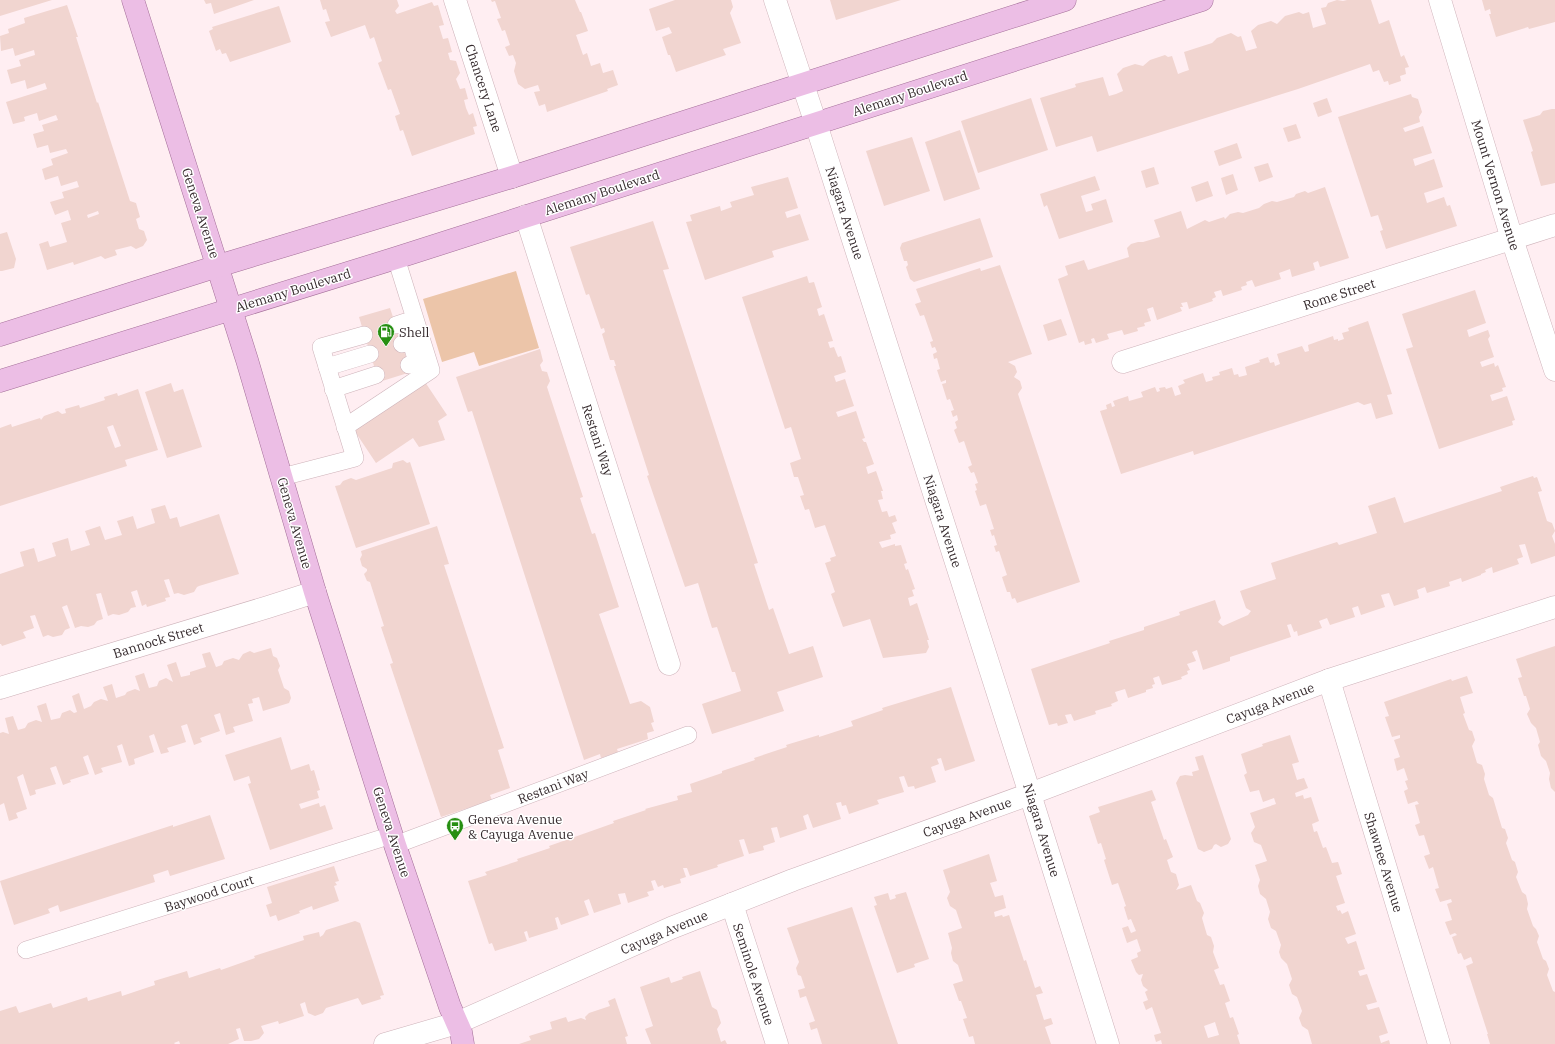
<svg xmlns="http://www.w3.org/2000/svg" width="1555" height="1044" font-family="'IBM Plex Serif',serif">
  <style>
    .green { fill: #ecc5a9 }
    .building { fill: #f1d5d0; fill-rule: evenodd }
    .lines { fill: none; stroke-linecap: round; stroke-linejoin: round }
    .service-casing { stroke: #ceb3ba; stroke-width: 18 }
    .minor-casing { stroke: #ceb3ba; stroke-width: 23 }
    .primary-casing { stroke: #a46f99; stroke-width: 23 }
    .service { stroke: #fff; stroke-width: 17 }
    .minor { stroke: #fff; stroke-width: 22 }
    .primary { stroke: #ecbee5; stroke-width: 22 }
    .labels { text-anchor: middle; stroke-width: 3; stroke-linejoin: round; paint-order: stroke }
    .street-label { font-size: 13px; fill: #362b2e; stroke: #fff }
    .poi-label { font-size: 13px; fill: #362b2e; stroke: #fff; text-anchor: start }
  </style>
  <rect width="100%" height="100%" fill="#ffeef2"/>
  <!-- green -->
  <polygon class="green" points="516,271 539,348 479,366 474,352 442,362 423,299"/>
  <!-- building -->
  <g class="building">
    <polygon points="0,0 52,0 0,16"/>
    <polygon points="204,0 254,0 214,14 211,3 206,4"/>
    <polygon points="320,0 397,0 399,6 395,11 397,14 432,2 434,6 438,5 444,25 439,26 443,39 448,38 452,52 448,53 450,60 456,61 460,73 456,79 460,89 465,88 468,99 464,100 466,108 469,115 473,113 477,126 473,127 475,134 412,156 403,130 400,131 395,116 400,114 391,89 388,90 378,63 382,61 374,37 370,39 365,25 331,37 325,22 330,21 326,9 323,10"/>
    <polygon points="491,0 575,0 580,12 581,12 588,31 576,35 583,55 587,53 591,66 600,63 603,73 613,70 618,85 607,89 608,91 547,112 545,104 539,106 534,92 540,91 538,85 525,89 518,84 514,71 516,63 513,55 509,56 505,47 510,45 505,30 502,31 497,19 501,18 495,1 492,2"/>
    <polygon points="675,0 731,0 733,7 730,13 741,43 723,49 726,55 676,72 670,55 668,55 662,37 672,33 669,27 656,31 649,9"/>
    <polygon points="830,0 901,0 836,20"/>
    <polygon points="1337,0 1343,1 1347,0 1371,0 1379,24 1389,20 1401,57 1404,55 1409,67 1405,68 1406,74 1400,76 1401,81 1389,85 1388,81 1384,82 1379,70 1373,72 1370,64 1298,89 1097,152 1092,136 1056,147 1040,98 1076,87 1075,84 1103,77 1109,96 1116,94 1123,91 1117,74 1123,68 1135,64 1143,66 1150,60 1165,55 1168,57 1172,56 1178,74 1183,72 1189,70 1184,52 1212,43 1217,38 1231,33 1238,37 1241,36 1246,51 1257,48 1251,31 1258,25 1271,21 1277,24 1285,16 1299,12 1303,14 1309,12 1313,28 1326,24 1321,8 1326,7 1328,3"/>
    <polygon points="1482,0 1555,0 1555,22 1529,29 1528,27 1496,37 1489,14 1491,14 1490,9 1485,11"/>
    <path d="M67,5L78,37H76L97,103L98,102L130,201L136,203L140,217L136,219L139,229L144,231L147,240L143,246L136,249L131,246L115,250L117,255L105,259L101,256L74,265L73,262L47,270L39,244L48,241L50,247L67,242L61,223L71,220L68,210L55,215L50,202L64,198L62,192L79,187L77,181L61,186L58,176L45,180L42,169L53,165L51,159L68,153L66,149L50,153L48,145L37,148L33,134L44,131L42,125L58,120L56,115L39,121L37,113L24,117L25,121L13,124L6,102L47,89L45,83L27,89L25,80L11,84L7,70L21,66L19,60L35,55L34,50L15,56L13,48L1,51L0,36L9,33L8,29L25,23L24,18ZM98,211L99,214L88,218L87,215Z"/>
    <polygon points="279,6 291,42 230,62 226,53 222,54 220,49 216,51 209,31 213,29 212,27"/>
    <polygon points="1411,94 1412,97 1418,99 1422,112 1419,117 1420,122 1403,128 1405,132 1423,126 1432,153 1413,159 1415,166 1434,159 1443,187 1424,193 1427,203 1444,197 1447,206 1450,205 1457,226 1386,249 1380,231 1383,230 1378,215 1371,217 1338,117"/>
    <polygon points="1031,98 1048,150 978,173 961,121"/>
    <polygon points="1327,98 1332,112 1318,117 1313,103"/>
    <polygon points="1552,109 1555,109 1555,183 1541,186 1531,152 1533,151 1523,120 1540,115 1543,111"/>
    <polygon points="1296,124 1301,138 1288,142 1283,128"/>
    <polygon points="960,130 980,189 944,201 925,142"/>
    <polygon points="912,137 930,191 884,206 866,151"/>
    <polygon points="1237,143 1242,158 1219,166 1214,151"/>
    <polygon points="1268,163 1273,177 1259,182 1254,167"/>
    <polygon points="1154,167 1159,184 1146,188 1141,171"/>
    <polygon points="1233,174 1238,190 1226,195 1221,178"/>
    <polygon points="1095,176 1100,190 1081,196 1086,212 1093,210 1091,204 1106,199 1113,222 1059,239 1047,205 1044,207 1040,194"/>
    <polygon points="788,177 798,208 785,212 787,218 800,214 809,240 772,251 774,257 705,280 686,222 692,221 690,215 720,206 721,211 732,207 730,202 754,195 751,187"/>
    <polygon points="1208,181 1213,196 1196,202 1191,187"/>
    <polygon points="1325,187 1349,258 1320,267 1318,261 1313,263 1315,270 1292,277 1290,269 1279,273 1281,279 1255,287 1252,280 1246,282 1247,285 1241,287 1242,290 1223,296 1221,290 1214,292 1216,297 1212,299 1213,301 1189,309 1187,302 1181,303 1183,307 1180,307 1182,311 1157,320 1153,307 1147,309 1151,321 1144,323 1145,326 1137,328 1138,331 1124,335 1122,330 1107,334 1109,339 1096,343 1094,338 1091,339 1092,343 1085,345 1084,341 1079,343 1058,279 1068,275 1065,266 1084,260 1088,270 1129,257 1127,248 1131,244 1138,242 1143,242 1160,237 1154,220 1181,211 1187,229 1205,220 1209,222 1224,217 1225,219 1230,214 1238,212 1243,213 1259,208 1264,204 1272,201 1277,202 1294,197 1296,194 1305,191 1308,193"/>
    <polygon points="980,218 993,257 914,282 910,279 906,267 908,265 907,261 904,261 900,248 902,243"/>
    <polygon points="653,221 669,269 663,270 758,563 754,564 769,610 773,608 789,654 813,646 823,677 777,692 784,711 712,734 702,704 741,691 735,672 732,672 717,627 712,628 698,583 685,587 647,476 649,475 614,366 616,366 614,360 610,360 602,334 605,332 604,328 601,329 589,294 586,295 570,247"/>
    <polygon points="7,232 16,259 14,268 2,271 0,271 0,234"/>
    <polygon points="1000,265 1032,354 1008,362 1015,366 1017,372 1014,377 1020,381 1022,388 1018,394 1080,582 1017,603 1015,598 1012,599 1010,592 1007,592 1002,577 1007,575 999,551 996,552 994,546 997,545 994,535 992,536 990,530 994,529 986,504 980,506 975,491 977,490 975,484 978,483 974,472 971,473 968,467 972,465 964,441 959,443 954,430 957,428 955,422 958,420 957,415 953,417 951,411 954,410 950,399 947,400 942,384 946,383 946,380 941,382 937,370 940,369 937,358 934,359 933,354 937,352 935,347 932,348 930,342 933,341 924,315 920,316 915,304 921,302 916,289 980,268 981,271"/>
    <polygon points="807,276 809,283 814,282 822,307 817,309 819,316 824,314 833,341 828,342 830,348 834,347 838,357 841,356 846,372 834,376 836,382 845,379 854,406 836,412 838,417 856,411 865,438 862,439 864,442 866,442 874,464 866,467 868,474 876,471 883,491 881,491 883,499 878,500 882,512 887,511 889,517 895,515 897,521 892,523 896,533 890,535 891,539 879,542 882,548 895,544 895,546 901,545 907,563 904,564 906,570 908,569 915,589 912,590 914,596 908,598 910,606 917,603 929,640 927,640 929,647 926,653 883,658 870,619 843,627 831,594 835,592 825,563 831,561 830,558 836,556 825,525 815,528 809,509 805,510 800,496 804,495 798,477 794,477 790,463 801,459 791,427 785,429 742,297"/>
    <polygon points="1475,290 1486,323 1467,330 1469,337 1488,330 1490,336 1488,339 1494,357 1480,362 1482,367 1494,363 1495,367 1498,365 1506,387 1502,388 1503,391 1490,395 1492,401 1507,396 1515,420 1512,421 1513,425 1439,449 1406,349 1413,347 1402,314"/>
    <polygon points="390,308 411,372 379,382 359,317"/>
    <polygon points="1061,319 1067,335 1048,341 1043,325"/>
    <polygon points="1368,321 1392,394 1387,395 1393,414 1376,419 1371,403 1364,405 1358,402 1194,455 1193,451 1121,474 1100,411 1107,409 1106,405 1111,403 1112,407 1115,406 1113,401 1128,396 1129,401 1143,397 1141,392 1155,387 1157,392 1160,391 1159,388 1165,387 1166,389 1172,387 1175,396 1181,394 1178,386 1185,383 1183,380 1203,373 1206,382 1213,380 1212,377 1220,375 1219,372 1232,368 1234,375 1238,374 1239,377 1247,375 1245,367 1260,362 1259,360 1268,357 1270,363 1274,362 1275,366 1280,364 1277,354 1302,346 1305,352 1309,351 1308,345 1333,336 1334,340 1338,339 1338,341 1344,339 1342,333 1349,331 1348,328"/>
    <polygon points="540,349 543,361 540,365 542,371 547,372 550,381 547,387 583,497 580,498 592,534 595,533 619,607 599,614 630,704 641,701 650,707 654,722 651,723 654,731 647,733 648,739 617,749 618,752 601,758 600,754 584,760 472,411 468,412 456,377"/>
    <polygon points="425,382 447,415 438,421 445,440 419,447 413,438 376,463 354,430"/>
    <polygon points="171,383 174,392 183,389 202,447 167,458 145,392"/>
    <path d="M138,389L158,450L125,460L127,466L0,506V428L11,424L12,427L40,418L41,420L44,416L58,411L62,414L66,413L65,409L79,405L80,408L105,400L104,397L117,393L118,396ZM113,425L121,446L115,448L107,427Z"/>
    <polygon points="403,460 407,463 410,462 430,524 356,548 335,486 340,485 343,481 351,478 356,480 392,468 393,463"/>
    <polygon points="1533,476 1534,478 1537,477 1542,491 1538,492 1547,521 1552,523 1555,531 1552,536 1555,544 1555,556 1531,564 1525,544 1519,545 1523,557 1517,559 1519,564 1493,573 1492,567 1485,570 1486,572 1481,574 1481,575 1462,582 1461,578 1449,582 1450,586 1427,593 1425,587 1417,590 1419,598 1394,606 1389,593 1381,595 1385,607 1361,615 1358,606 1352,608 1355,617 1330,625 1327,618 1319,621 1322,628 1298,636 1297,631 1294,632 1291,624 1287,625 1291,637 1230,657 1230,661 1203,670 1197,650 1192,652 1196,661 1187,664 1190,670 1187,671 1188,674 1181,677 1182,679 1162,685 1159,676 1153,678 1155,684 1152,685 1153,688 1146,690 1146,692 1128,698 1125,689 1115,692 1118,701 1111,704 1112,706 1095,711 1096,714 1074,721 1071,714 1065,715 1068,723 1058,726 1057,723 1049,725 1031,669 1110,643 1109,641 1144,630 1144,627 1180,615 1179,612 1215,600 1221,618 1218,622 1223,626 1248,615 1251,611 1246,608 1240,591 1276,579 1271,563 1337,542 1339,545 1377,533 1368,506 1395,497 1404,523 1502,491 1500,487"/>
    <polygon points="165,505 170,519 177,517 180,527 219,514 239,574 199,586 197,587 194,592 184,595 178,593 174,594 169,579 164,580 170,597 165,598 166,601 147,607 146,604 142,606 137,590 131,592 136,607 131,608 128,612 119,615 113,614 108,616 101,593 96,594 103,619 97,621 94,625 88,627 81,626 75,628 67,605 62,607 70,628 65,630 62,635 53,637 48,635 43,637 35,615 30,616 34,628 23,632 26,638 2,646 1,644 0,644 0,574 24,566 20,552 34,548 38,562 56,556 52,543 68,538 71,551 90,545 85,531 100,526 105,540 122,535 117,521 133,516 137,529 155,523 151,509"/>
    <polygon points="437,526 449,564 444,565 504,748 498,750 510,788 490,795 492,800 441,817 390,664 393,663 381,627 384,626 370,582 367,581 364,574 367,571 367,569 362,566 360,559 362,555 361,551"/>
    <polygon points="1555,646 1555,792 1551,788 1549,779 1550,773 1546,761 1541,756 1538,745 1540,742 1536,728 1531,723 1527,714 1530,709 1526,696 1524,696 1518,678 1522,677 1516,659"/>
    <polygon points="271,648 273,656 277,658 280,666 278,670 284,688 289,691 291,698 289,703 263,711 259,697 252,699 253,703 248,704 253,721 233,727 235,732 226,735 220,713 214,715 220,731 200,738 202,742 194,745 187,724 181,726 186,742 167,748 169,752 161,754 154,734 149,736 154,752 134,759 135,764 129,766 122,744 117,746 122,762 101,768 103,772 95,775 88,755 83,757 89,774 70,780 71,782 63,785 56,766 50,768 56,784 35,790 36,794 30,796 23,774 17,777 27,809 16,813 18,818 9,821 4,803 0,805 0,733 3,732 9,734 5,718 13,716 18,730 25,728 28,723 36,720 42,722 37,706 46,703 51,720 60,718 62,713 70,710 74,713 77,712 72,696 79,693 84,709 91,706 94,702 101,699 108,701 103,687 112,684 116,698 125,695 127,692 135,689 140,691 135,676 144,673 149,688 157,686 159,681 166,678 173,682 167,665 176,662 181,677 190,675 190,672 206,667 202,654 210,652 216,667 222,665 224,661 233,658 239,660 243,654 250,651 254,653"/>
    <polygon points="1467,676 1473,693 1460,697 1465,713 1463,714 1469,730 1472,731 1475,740 1472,746 1477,763 1482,765 1485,774 1484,779 1489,795 1493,798 1502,828 1505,829 1508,838 1506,843 1512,860 1515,862 1518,872 1516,877 1522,892 1526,895 1528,904 1527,909 1533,926 1536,929 1539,936 1537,942 1543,959 1546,961 1549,969 1547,975 1553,991 1555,992 1555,1044 1490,1044 1487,1034 1488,1034 1487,1031 1466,966 1473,963 1471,957 1464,960 1461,953 1458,954 1452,937 1457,935 1455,933 1450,935 1445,922 1452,920 1447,904 1452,902 1451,899 1440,902 1435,889 1439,888 1433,867 1429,869 1424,856 1430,854 1424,835 1419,836 1415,825 1420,823 1415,805 1419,804 1417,801 1408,804 1404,791 1408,789 1405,781 1408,780 1404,768 1397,771 1394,759 1400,757 1394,740 1400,738 1400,735 1392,737 1385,717 1389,716 1384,702 1451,679 1452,681"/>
    <polygon points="951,687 975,761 945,771 941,758 937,759 939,764 931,767 936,782 915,789 914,786 908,787 904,776 899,777 904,792 877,800 879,804 849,814 846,805 842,806 841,802 836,803 841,819 813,828 808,814 803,816 807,829 780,838 777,827 771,828 775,842 763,846 764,850 749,854 744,839 739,840 744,856 717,865 718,867 690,876 687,868 683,868 686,877 680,879 681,883 664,888 663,885 658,887 655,880 651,881 654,890 647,892 649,896 628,903 625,893 618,894 621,904 594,913 589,899 584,901 589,915 561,925 558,917 555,918 558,929 529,938 527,931 524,932 527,941 495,951 492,943 489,944 468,881 487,875 485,872 518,861 517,859 550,848 549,846 614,823 613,821 646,810 645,809 678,800 677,796 692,792 690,784 722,773 722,771 755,760 754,758 787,747 786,745 819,735 819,737 853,726 851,721 883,710 882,708"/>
    <polygon points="1290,735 1299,762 1292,764 1297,780 1304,778 1308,788 1295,793 1296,797 1303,795 1304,799 1311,797 1319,821 1312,824 1314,832 1317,831 1323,848 1326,847 1332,863 1338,862 1342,874 1336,876 1345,903 1336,906 1338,911 1340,910 1342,914 1348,911 1356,934 1345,938 1348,944 1356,941 1365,969 1358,971 1360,976 1367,974 1377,1002 1366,1005 1368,1010 1379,1007 1388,1033 1379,1036 1381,1043 1389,1040 1390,1044 1312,1044 1308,1030 1302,1026 1299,1018 1302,1011 1297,997 1292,994 1289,985 1292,979 1287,964 1281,958 1279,952 1281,945 1276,931 1271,928 1268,919 1270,912 1266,899 1260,894 1258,886 1260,880 1255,865 1267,861 1261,845 1254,842 1251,833 1255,827 1250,813 1276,804 1274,798 1263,802 1259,790 1250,792 1244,775 1247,773 1241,754 1263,746 1262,744"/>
    <polygon points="281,737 291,770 309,764 311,771 314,770 320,790 317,791 319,798 299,804 301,809 319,803 320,807 325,805 333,829 270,850 248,784 251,783 249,776 234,781 225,755"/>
    <polygon points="1203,755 1231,839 1228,844 1221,847 1216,844 1214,845 1212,849 1204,852 1198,849 1176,783 1180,776 1185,775 1193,776 1192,772 1199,770 1195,757"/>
    <path d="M1152,790L1156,800L1151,802L1164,840L1166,839L1173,857L1167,860L1171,872L1176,874L1179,885L1176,890L1191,885L1197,901L1200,903L1204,913L1202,918L1207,935L1211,937L1214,946L1213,952L1219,968L1214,970L1220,985L1224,984L1230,1001L1225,1003L1230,1018L1233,1017L1239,1034L1237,1035L1240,1044H1162L1161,1040L1156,1042L1154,1035L1161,1033L1152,1007L1146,1010L1143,1002L1148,1000L1145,992L1148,990L1143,986L1141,980L1143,974L1139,975L1136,972L1131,960L1138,957L1137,953L1141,951L1137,939L1127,943L1122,928L1128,926L1131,933L1136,931L1131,919L1128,920L1124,907L1126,906L1118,883L1112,885L1104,860L1106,859L1101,843L1098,844L1089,816L1100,812L1098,807ZM1215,1022L1219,1035L1208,1038L1204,1026Z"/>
    <polygon points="210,815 225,859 170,876 168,870 153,875 155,882 60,912 58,905 48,909 50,913 14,925 0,881 173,825 173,827"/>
    <polygon points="989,854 997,881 990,883 995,897 1003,895 1006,908 994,912 995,917 1002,915 1003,917 1009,915 1024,961 1026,960 1035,988 1040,986 1043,993 1036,995 1044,1020 1051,1018 1053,1024 1045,1027 1051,1044 975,1044 973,1036 969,1037 963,1019 967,1018 961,1001 959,1001 953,984 963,981 958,965 953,961 951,953 952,948 948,933 962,928 956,910 950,906 947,898 950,892 943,870"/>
    <polygon points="334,866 339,881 335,882 337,885 334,886 339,901 313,910 312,906 299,911 300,913 278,921 276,915 270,917 266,905 272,903 267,887"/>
    <polygon points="906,892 929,959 914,964 915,967 897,973 874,906 877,905 874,897 888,893 890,900 896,898 895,895"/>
    <polygon points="852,907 885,1006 898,1044 822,1044 817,1028 811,1030 809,1023 815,1021 806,996 800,998 798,990 805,988 801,976 798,975 796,968 799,962 787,928"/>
    <polygon points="355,921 360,923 384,995 380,996 381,999 362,1005 358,998 326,1008 323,1013 315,1016 308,1013 305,1002 300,1004 304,1016 279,1024 278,1021 261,1026 264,1033 259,1039 251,1041 244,1041 240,1028 236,1029 239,1039 228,1044 180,1044 179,1041 174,1043 175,1044 0,1044 0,1011 16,1006 19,1013 51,1003 53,1008 87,997 88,1001 121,991 122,996 155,985 154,981 187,971 189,978 220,968 221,970 255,958 254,956 304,940 303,936 319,932 320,937 323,935 326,930"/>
    <polygon points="700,971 712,1007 717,1010 721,1023 717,1029 721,1042 725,1040 727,1044 651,1044 645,1029 653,1026 640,987 669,977 671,983 683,979 682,977"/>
    <polygon points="615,998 628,1036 625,1037 627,1044 519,1044 531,1040 529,1036 552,1029 550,1022 566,1017 568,1022 581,1018 586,1020 585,1017 589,1013 610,1006 608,1001"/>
  </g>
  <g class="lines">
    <defs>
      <g id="service">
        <polyline points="396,258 421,338 402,344"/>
        <polyline points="396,325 405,322 417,362 409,365"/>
        <polyline points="327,367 370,354"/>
        <polyline points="333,389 376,375"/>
        <polyline points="345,427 431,370 421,338"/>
        <polyline points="282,477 355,458 321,347 364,335"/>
        <polyline points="395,845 688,735"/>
        <polyline points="26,950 392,835"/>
      </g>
      <g id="minor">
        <polyline points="455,0 512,177"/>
        <polyline points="775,0 816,124 1030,794 1108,1044"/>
        <polyline points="1440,0 1512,239 1555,370"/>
        <polyline points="526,216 669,664"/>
        <polyline points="1123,362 1555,225"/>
        <polyline points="1329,680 1439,1044"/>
        <polyline points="0,688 268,607 315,592"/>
        <polyline points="732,904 777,1044"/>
        <polyline points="385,1044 457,1023 671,928 793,880 1030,794 1329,680 1555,607"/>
      </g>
      <g id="primary">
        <polyline points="133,0 247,360 315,592 395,845 450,1007 461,1032 463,1044"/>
        <polyline points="0,335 218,266 512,177 1065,0"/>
        <polyline points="0,381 396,258 1202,0"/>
      </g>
    </defs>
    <!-- service casing -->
    <use href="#service" class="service-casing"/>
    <!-- minor casing -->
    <use href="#minor" class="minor-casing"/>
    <!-- primary casing -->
    <use href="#primary" class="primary-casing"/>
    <!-- service -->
    <use href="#service" class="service"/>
    <!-- minor -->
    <use href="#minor" class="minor"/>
    <!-- primary -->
    <use href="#primary" class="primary"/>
  </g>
  <!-- icons -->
  <defs>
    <symbol id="fuel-pin" viewBox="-11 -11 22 30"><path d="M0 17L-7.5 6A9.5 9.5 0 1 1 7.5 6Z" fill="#268f12" stroke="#fff"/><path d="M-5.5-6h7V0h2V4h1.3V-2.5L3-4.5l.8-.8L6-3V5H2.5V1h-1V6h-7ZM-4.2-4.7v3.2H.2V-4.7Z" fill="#fff"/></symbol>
    <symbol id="bus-pin" viewBox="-11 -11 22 30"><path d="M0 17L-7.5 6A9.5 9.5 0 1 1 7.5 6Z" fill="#268f12" stroke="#fff"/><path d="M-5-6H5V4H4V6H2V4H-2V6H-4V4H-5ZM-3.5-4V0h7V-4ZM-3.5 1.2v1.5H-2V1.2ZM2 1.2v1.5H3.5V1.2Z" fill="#fff"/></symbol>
  </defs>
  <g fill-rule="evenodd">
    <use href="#fuel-pin" x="376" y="322" width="20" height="27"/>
    <use href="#bus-pin" x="445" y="816" width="20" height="27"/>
  </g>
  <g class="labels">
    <!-- street labels -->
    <g class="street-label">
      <text transform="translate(484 88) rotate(72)" y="5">Chancery Lane</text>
      <text transform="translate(910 93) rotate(-18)" y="5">Alemany Boulevard</text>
      <text transform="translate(1496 185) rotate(73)" y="5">Mount Vernon Avenue</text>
      <text transform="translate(602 192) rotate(-18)" y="5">Alemany Boulevard</text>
      <text transform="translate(201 213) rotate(72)" y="5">Geneva Avenue</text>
      <text transform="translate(845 213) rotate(72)" y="5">Niagara Avenue</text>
      <text transform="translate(293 290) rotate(-17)" y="5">Alemany Boulevard</text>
      <text transform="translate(1339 294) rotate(-18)" y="5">Rome Street</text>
      <text transform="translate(598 440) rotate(72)" y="5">Restani Way</text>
      <text transform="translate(943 521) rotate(72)" y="5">Niagara Avenue</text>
      <text transform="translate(295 523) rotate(74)" y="5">Geneva Avenue</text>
      <text transform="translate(158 640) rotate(-17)" y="5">Bannock Street</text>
      <text transform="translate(1270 703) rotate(-21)" y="5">Cayuga Avenue</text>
      <text transform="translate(553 786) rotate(-21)" y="5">Restani Way</text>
      <text transform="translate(967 817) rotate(-20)" y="5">Cayuga Avenue</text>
      <text transform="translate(1042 830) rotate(73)" y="5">Niagara Avenue</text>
      <text transform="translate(392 832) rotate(72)" y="5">Geneva Avenue</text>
      <text transform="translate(1384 862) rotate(73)" y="5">Shawnee Avenue</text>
      <text transform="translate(209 893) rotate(-18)" y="5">Baywood Court</text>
      <text transform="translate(664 932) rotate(-23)" y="5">Cayuga Avenue</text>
      <text transform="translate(754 974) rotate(72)" y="5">Seminole Avenue</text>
    </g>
    <!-- poi labels -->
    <g class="poi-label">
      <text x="399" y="337">Shell</text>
      <text x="468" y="824">Geneva Avenue<tspan x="468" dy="15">&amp; Cayuga Avenue</tspan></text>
    </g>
  </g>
</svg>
